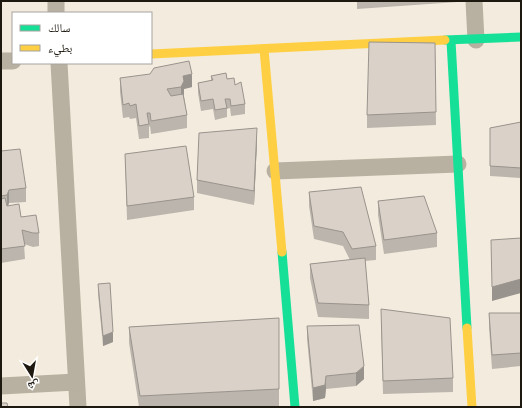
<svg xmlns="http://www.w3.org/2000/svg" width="522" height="408" font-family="'Varela Round','Noto Naskh Arabic',sans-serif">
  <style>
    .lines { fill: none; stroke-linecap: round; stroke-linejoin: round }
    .street { stroke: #b8b0a0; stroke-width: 17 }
    .fast { stroke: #16e098; stroke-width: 9 }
    .slow { stroke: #ffcf43; stroke-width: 9 }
    .wall { fill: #bbb5ad }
    .shaded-wall { fill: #99938d }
    .building { fill: #dad2c9; stroke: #99938d }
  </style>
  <rect width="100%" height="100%" fill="#f3ecde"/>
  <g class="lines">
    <!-- street -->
    <g class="street">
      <polyline points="56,1 56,13"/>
      <polyline points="474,1 476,40"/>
      <polyline points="1,61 13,61"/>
      <polyline points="59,63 78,407"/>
      <polyline points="275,171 458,164"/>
      <polyline points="1,386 76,382"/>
    </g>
    <!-- fast -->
    <g class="fast">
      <polyline points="445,40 521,37"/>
      <polyline points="451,41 467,328"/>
      <polyline points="282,252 295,407"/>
    </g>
    <!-- slow -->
    <g class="slow">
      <polyline points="264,49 282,252"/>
      <polyline points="151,54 445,40"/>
      <polyline points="467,328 472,407"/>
    </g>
  </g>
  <!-- wall -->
  <g class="wall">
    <polygon points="357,1 458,1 458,2 357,9"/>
    <polygon points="435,43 436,125 367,128 367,115"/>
    <polygon points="211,76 227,79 235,85 245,104 245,114 231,116 230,108 227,109 227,117 215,120 213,109 201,111 198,93 198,83 211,81"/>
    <polygon points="120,78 192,87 184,89 184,96 187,115 187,128 151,134 150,126 149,127 149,138 139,139 136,118 130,119 129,117 123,118 120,92"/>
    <polygon points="521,122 521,178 490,176 490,128"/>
    <polygon points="257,141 254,205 197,193 197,180"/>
    <polygon points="1,151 26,188 26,202 9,203 8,206 21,217 39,233 39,246 33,247 24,244 25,259 1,263"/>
    <polygon points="125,154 194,197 194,210 127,220"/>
    <polygon points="309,192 376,246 376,260 365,261 369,305 369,319 318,317 310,278 310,264 350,260 343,246 314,239 309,206"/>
    <polygon points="378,201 437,233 437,247 384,254 378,215"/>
    <polygon points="98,284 113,342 103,346 98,294"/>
    <polygon points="489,313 521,313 521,366 492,369 489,327"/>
    <polygon points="279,318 279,406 252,407 139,407 129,343 129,327"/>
    <polygon points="381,323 453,378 453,392 383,394"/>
    <polygon points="307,326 364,379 356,386 326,389 325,398 313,401 307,339"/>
  </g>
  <!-- shaded-wall -->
  <g class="shaded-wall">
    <polygon points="192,74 192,87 184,89 184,94 181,100 181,87 183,76"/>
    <polygon points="257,128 257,141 254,205 254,191"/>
    <polygon points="9,190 9,203 7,209 7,195"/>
    <polygon points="521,279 521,293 492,301 492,287"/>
    <polygon points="113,332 113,342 103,346 103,336"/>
    <polygon points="364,366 364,379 356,386 356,373"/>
    <polygon points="326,376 326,389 325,398 313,401 313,388"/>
  </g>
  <!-- building -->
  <g class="building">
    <polygon points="369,42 435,43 436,112 367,115"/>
    <polygon points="189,61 192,74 183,76 184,81 181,87 167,89 171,96 183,94 187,115 151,121 150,113 147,113 149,124 139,126 136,104 130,106 129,103 123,105 120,78 150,74 154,68"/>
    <polygon points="226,73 227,79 234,78 235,85 241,82 245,104 231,106 230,99 225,99 227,108 215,110 213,99 201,101 198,83 213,80 211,76"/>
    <polygon points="521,122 521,168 490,166 490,128"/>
    <polygon points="257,128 254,191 197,180 199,133"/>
    <polygon points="186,146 194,197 127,206 125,154"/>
    <polygon points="20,149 26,188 9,190 7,195 1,196 1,151"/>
    <polygon points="361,187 376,246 352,249 343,232 314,226 309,192"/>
    <polygon points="424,196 437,233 384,240 378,201"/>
    <polygon points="5,198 7,206 19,204 21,217 36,215 39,233 33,233 22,230 25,246 1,249 1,199"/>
    <polygon points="521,238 521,279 492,287 491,240"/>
    <polygon points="365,258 369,305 318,303 310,264"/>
    <polygon points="110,283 113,332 103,336 98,284"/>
    <polygon points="381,309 450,318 453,378 383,381"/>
    <polygon points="489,313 521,313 521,353 492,355"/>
    <polygon points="279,318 279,389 140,396 129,327"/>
    <polygon points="359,325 364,366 356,373 326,376 325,385 313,388 307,326"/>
    <polygon points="1,403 7,403 8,407 1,407"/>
  </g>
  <!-- border -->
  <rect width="522" height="408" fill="none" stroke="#1e1910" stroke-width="4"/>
  <!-- legend -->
  <rect x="12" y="12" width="140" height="52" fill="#ffffff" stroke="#a5a39f"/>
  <rect x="20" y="25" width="20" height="6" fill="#16e098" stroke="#a5a39f"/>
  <text x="48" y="32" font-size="12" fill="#1e1910">سالك</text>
  <rect x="20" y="45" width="20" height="6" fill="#ffcf43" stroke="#a5a39f"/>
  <text x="48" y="52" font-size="12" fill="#1e1910">بطيء</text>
  <!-- north arrow -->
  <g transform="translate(32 376) rotate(169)" stroke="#ffffff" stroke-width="3" paint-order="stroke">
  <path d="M0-3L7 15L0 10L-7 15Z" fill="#1e1910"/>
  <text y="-6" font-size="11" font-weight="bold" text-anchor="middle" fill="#1e1910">ش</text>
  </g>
</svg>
